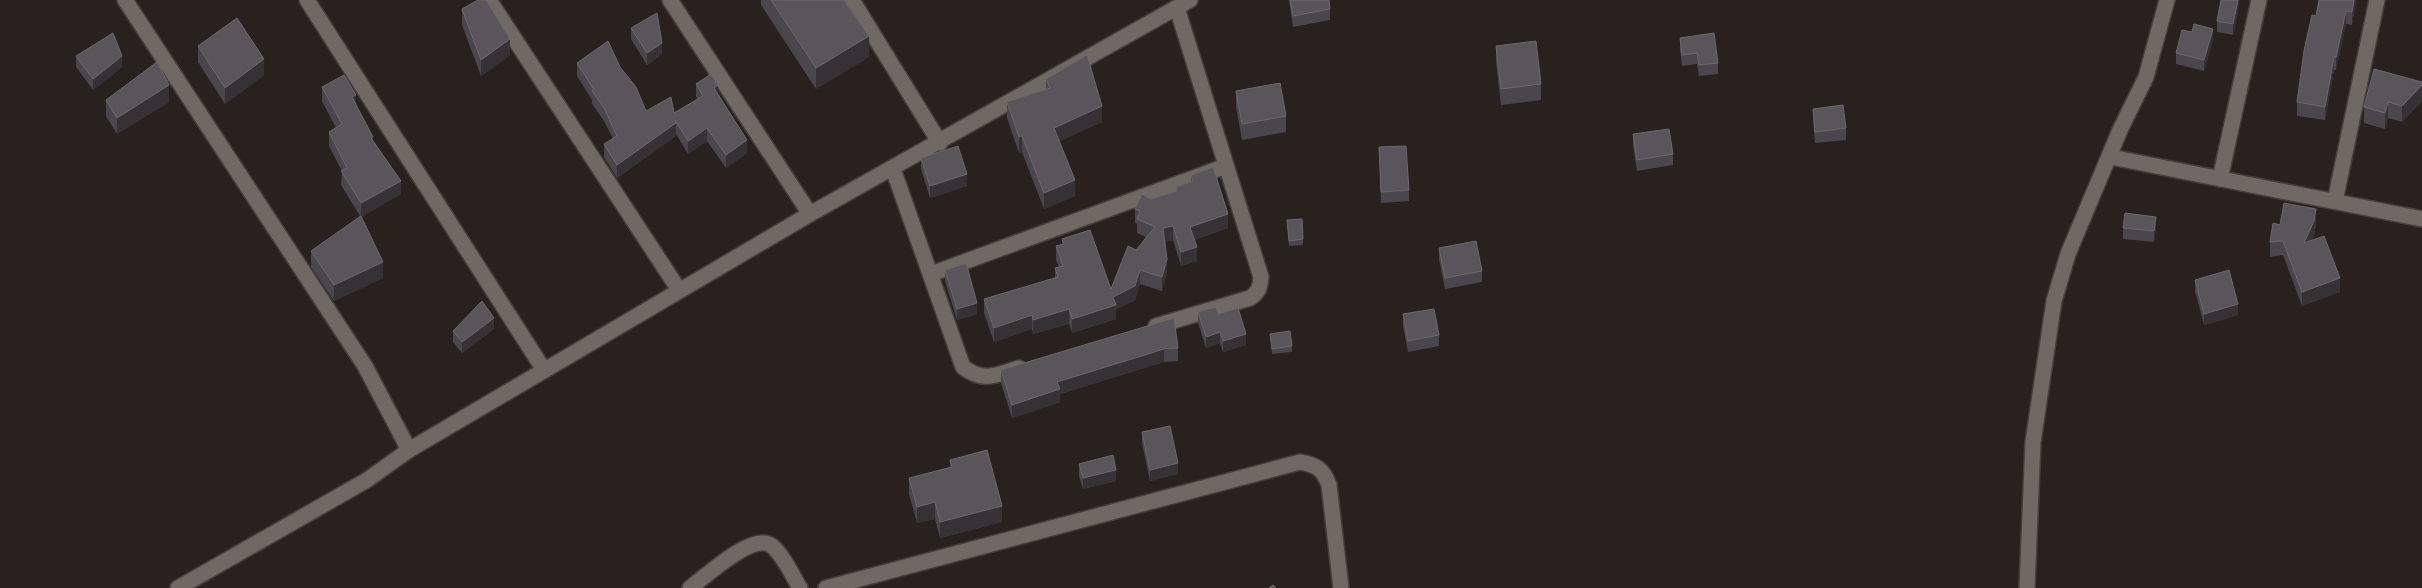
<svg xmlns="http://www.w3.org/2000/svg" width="2422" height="588" font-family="Mulish,sans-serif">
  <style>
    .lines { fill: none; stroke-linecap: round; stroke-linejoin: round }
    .street-casing { stroke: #443e3c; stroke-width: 18 }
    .street { stroke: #706863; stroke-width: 15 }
    .wall { fill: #4a464d }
    .shaded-wall { fill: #363134 }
    .building { fill: #59555b; stroke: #6c696d }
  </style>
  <rect width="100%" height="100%" fill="#29211e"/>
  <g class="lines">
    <defs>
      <g id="street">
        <polyline points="125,0 365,366 409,450"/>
        <polyline points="307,0 544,370"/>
        <polyline points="489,0 679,290"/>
        <polyline points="670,0 810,214"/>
        <polyline points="852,0 940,143"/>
        <polyline points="2111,157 2422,219"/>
        <path d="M893,169L963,367C984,383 996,375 1019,368"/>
        <polyline points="2220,179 2259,0"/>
        <polyline points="2335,201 2377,0"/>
        <polyline points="931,274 1226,166"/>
        <path d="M1156,326L1250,298C1259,292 1260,287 1261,277L1177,8"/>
        <polyline points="178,588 367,480 409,450 810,214 1190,0"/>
        <path d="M690,588C706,576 754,531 772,546C784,556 792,575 800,588"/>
        <path d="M826,588L1300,462C1317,465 1323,469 1329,485L1341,588"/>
        <polyline points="2027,588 2033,442 2054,301 2068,254 2120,130 2146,77 2167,0"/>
      </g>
    </defs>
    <!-- street casing -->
    <use href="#street" class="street-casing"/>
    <!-- street -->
    <use href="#street" class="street"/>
  </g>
  <!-- wall -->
  <g class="wall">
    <polygon points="761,0 844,0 869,57 816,89 761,5"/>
    <polygon points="1289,0 1329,0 1330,9 1330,20 1293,27"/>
    <polygon points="2239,0 2239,5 2233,35 2217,32 2217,21"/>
    <polygon points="2356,0 2352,25 2346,24 2336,70 2334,70 2325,120 2297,116 2297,102 2316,16"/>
    <polygon points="462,9 510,55 481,76 462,25"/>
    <polygon points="631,28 662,54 647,65 631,39"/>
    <polygon points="1680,38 1718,63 1718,74 1699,76 1697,64 1682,66 1680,49"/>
    <polygon points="2213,40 2204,71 2176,64 2176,53"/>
    <polygon points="198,46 264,75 225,104 198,62"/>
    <polygon points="1496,46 1541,84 1541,100 1501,105 1496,62"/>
    <polygon points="76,56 122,67 93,90 76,67"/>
    <polygon points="577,63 620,67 646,111 674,113 697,99 696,97 696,84 718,94 747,153 726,168 707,141 688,154 676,134 676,136 617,178 604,157 604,144 613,139 604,121 592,104 592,100 577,76"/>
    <polygon points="1046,79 1102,122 1059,141 1075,196 1044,209 1022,152 1019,153 1007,118 1007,102 1046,89"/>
    <polygon points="2422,82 2422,101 2402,122 2388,118 2385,129 2364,123 2364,107"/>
    <polygon points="322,87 356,106 373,140 401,194 361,217 383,278 334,301 311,267 311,251 360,216 341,185 342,171 329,146 329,132 336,128 322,101"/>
    <polygon points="1236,91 1286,116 1286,132 1242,140 1236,107"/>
    <polygon points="106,100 169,102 117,134 106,116"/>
    <polygon points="1813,109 1846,128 1846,140 1815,143 1813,120"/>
    <polygon points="1633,134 1673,154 1673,165 1637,171 1633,145"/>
    <polygon points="1379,147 1409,190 1409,201 1381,203"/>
    <polygon points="921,158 967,186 930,198 921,169"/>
    <polygon points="1191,175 1228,228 1194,240 1197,261 1181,266 1173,240 1165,242 1167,273 1162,291 1140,284 1135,300 1116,310 1116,319 1072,333 1069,324 1033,334 1032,329 994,342 984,313 984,299 1055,278 1055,268 1059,267 1056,260 1056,246 1062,244 1062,239 1111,289 1136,250 1146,237 1137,233 1137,224 1135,223 1135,209 1151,199 1176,192 1176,187 1191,182"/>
    <polygon points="1287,220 1303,239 1303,245 1289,246"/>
    <polygon points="2316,223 2314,236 2312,240 2340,292 2302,306 2283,255 2270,257 2270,242 2280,225"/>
    <polygon points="2123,228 2156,228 2154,242 2123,239"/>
    <polygon points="1439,248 1482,271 1482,282 1445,289 1439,259"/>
    <polygon points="945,270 977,314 957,320 945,281"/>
    <polygon points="2195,280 2238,315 2204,325 2195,291"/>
    <polygon points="1198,312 1218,314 1246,345 1223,352 1220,343 1206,348 1198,323"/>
    <polygon points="1403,314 1439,335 1439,346 1408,352 1403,326"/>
    <polygon points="494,329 462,353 453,342 453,331"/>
    <polygon points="1270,334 1292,346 1292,352 1272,354"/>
    <polygon points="1178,348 1178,361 1164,362 1060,394 1060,402 1012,418 1001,383 1001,370"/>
    <polygon points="1142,432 1178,474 1150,481 1142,443"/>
    <polygon points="950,460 1002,522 940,538 935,519 917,523 909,494 909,478 950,467"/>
    <polygon points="1079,464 1116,481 1083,489 1079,476"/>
  </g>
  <!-- shaded-wall -->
  <g class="shaded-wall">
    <polygon points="2238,0 2239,0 2239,5 2233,35 2233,24"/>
    <polygon points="2354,0 2356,0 2352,25 2352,12"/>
    <polygon points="2346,11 2346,24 2336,70 2336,57"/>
    <polygon points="2213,29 2213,40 2204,71 2204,60"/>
    <polygon points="869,36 869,57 816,89 816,68"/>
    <polygon points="510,39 510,55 481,76 481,60"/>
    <polygon points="662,43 662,54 647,65 647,53"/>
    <polygon points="122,56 122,67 93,90 93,79"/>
    <polygon points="2334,57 2334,70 2325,120 2325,107"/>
    <polygon points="264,59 264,75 225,104 225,88"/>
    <polygon points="169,85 169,102 117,134 117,118"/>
    <polygon points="718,85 718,98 714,88"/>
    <polygon points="2422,85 2422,101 2402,122 2402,106"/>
    <polygon points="356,95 356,109 352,97"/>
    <polygon points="2388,102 2388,118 2385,129 2385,113"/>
    <polygon points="1102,106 1102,122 1054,144 1054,128"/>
    <polygon points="676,123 676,136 617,178 617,165"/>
    <polygon points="707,128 707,141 688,154 688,141"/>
    <polygon points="1022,136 1022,152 1019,153 1019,137"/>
    <polygon points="747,140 747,153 726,168 726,155"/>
    <polygon points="967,174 967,186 930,198 930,186"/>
    <polygon points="1075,180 1075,196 1044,209 1044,193"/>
    <polygon points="401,181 401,194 361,217 361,203"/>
    <polygon points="2316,209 2316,223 2314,236 2304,258 2304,243"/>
    <polygon points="1228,214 1228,228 1190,241 1190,227"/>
    <polygon points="2156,217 2156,228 2154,242 2154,231"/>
    <polygon points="1173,226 1173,240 1163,242 1163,228"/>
    <polygon points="1197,247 1197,261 1181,266 1181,252"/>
    <polygon points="1167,259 1167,273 1162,291 1162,277"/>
    <polygon points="383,262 383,278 334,301 334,285"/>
    <polygon points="1140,270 1140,284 1135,300 1116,310 1116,319 1072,333 1072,319 1113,297"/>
    <polygon points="2340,278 2340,292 2302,306 2302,292"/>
    <polygon points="977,303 977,314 957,320 957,309"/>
    <polygon points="2238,304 2238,315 2204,325 2204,314"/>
    <polygon points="1069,309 1069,324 1033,334 1033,320"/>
    <polygon points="1032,315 1032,329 994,342 994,328"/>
    <polygon points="494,318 494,329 462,353 462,342"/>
    <polygon points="1220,332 1220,343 1206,348 1206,337"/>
    <polygon points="1246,334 1246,345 1223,352 1223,341"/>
    <polygon points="1164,349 1164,362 1060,394 1060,402 1012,418 1012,405 1057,382"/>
    <polygon points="1178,463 1178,474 1150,481 1150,470"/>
    <polygon points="1116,470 1116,481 1083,489 1083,478"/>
    <polygon points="935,502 935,519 917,523 917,507"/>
    <polygon points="1002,506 1002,522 940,538 940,522"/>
  </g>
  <!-- building -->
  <g class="building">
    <polygon points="478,0 486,0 510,39 481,60 462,9"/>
    <polygon points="771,0 844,0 869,36 816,68"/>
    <polygon points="1290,0 1329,0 1330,9 1293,16"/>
    <polygon points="2221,0 2238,0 2233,24 2217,21"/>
    <polygon points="2319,0 2354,0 2352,12 2346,11 2336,57 2334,57 2325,107 2297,102 2304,51 2312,15 2316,16"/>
    <polygon points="657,13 662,43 647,53 631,28"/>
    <polygon points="237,18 264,59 225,88 198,46"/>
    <polygon points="2194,24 2213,29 2204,60 2176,53 2182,30 2192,32"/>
    <polygon points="113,33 122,56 93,79 76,56"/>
    <polygon points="1714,33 1718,63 1699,65 1697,53 1682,55 1680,38"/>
    <polygon points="608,41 620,67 636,87 646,111 671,97 674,113 703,96 696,84 711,74 718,85 714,88 747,140 726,155 707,128 688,141 675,120 676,123 617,165 604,144 617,136 604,108 592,91 594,90 577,63"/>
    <polygon points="1536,41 1541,84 1501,89 1496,46"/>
    <polygon points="1087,55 1102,106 1054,128 1075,180 1044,193 1022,136 1019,137 1007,102 1050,88 1046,79"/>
    <polygon points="157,62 169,85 117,118 106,100"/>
    <polygon points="2374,69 2422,82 2422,85 2402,106 2388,102 2385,113 2364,107"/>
    <polygon points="344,75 356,95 352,97 373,137 371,138 401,181 361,203 341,171 347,168 329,132 342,124 322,87"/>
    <polygon points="1280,83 1286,116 1242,124 1236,91"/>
    <polygon points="1843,105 1846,128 1815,132 1813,109"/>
    <polygon points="1669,129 1673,154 1637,160 1633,134"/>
    <polygon points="958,146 967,174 930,186 921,158"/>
    <polygon points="1406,146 1409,190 1381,192 1379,147"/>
    <polygon points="1213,167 1228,214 1190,227 1197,247 1181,252 1173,226 1163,228 1167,259 1162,277 1140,270 1135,286 1113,297 1116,305 1072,319 1069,309 1033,320 1032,315 994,328 984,299 1058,277 1055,268 1063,266 1056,246 1064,244 1062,239 1090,230 1111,289 1128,246 1136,250 1155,227 1137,219 1140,211 1135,209 1142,194 1151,199 1177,191 1176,187 1193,181 1191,175"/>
    <polygon points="2284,203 2316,209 2314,221 2304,243 2324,236 2340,278 2302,292 2283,241 2270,242 2273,223 2280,225"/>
    <polygon points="2125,213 2156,217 2154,231 2123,228"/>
    <polygon points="361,216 383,262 334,285 311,251"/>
    <polygon points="1302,219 1303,239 1289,241 1287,220"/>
    <polygon points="1476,241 1482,271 1445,278 1439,248"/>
    <polygon points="966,263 977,303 957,309 945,270"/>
    <polygon points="2229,270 2238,304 2204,314 2195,280"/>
    <polygon points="482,301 494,318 462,342 453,331"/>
    <polygon points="1216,307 1218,314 1238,308 1246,334 1223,341 1220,332 1206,337 1198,312"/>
    <polygon points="1434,309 1439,335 1408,341 1403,314"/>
    <polygon points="1174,318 1178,348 1164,349 1057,382 1060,389 1012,405 1001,370"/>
    <polygon points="1290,331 1292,346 1272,349 1270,334"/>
    <polygon points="1170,426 1178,463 1150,470 1142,432"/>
    <polygon points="987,450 1002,506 940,522 935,502 917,507 909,478 952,467 950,460"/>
    <polygon points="1113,455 1116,470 1083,478 1079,464"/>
    <polygon points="1273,585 1276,588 1269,588"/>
  </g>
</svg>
